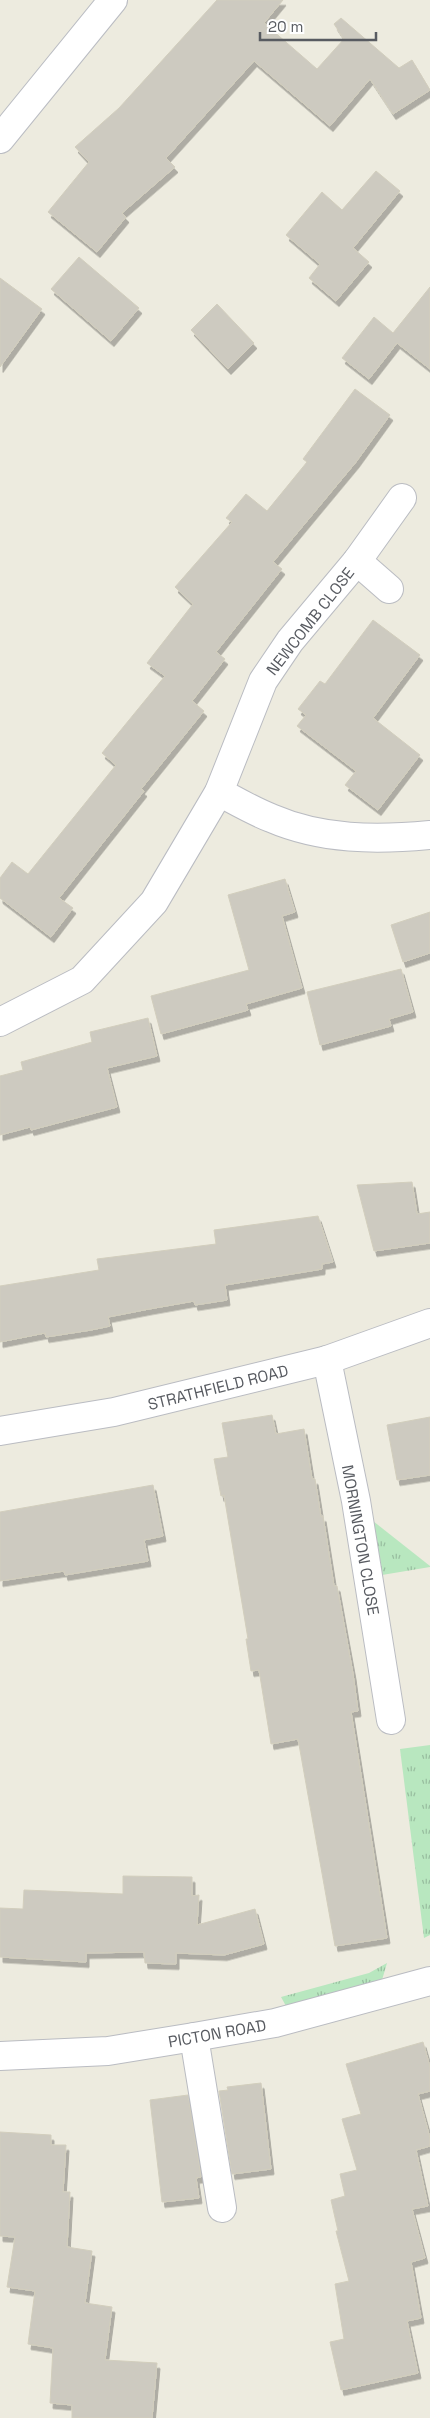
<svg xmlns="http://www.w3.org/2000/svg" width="430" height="2418" font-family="'Space Grotesk',sans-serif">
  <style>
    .grass { fill: url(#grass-tufts) }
    .building { fill: #cdcac0; stroke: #d2cebd; filter: url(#shadow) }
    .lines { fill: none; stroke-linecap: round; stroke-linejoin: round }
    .minor-casing { stroke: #babcc2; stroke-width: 30 }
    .minor { stroke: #fff; stroke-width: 28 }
    .labels { text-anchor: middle; stroke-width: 4; stroke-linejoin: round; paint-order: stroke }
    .street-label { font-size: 16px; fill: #585b61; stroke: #fff }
  </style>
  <defs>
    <pattern id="grass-tufts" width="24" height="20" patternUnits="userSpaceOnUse" patternTransform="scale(1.25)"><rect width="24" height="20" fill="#b8e7bf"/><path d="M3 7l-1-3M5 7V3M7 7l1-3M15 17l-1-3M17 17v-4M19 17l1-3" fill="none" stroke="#98be9f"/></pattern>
    <filter id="shadow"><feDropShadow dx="3" dy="5.5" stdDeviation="0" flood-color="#0004"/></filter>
  </defs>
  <rect width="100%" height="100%" fill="#edebdf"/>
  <!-- grass -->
  <g class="grass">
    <polygon points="373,1521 430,1566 430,1567 382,1575"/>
    <polygon points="430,1745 430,1935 424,1938 400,1749"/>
    <polygon points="387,1963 382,1980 371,1985 286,2006 281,1997 369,1973"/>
  </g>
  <!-- building -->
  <g class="building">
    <polygon points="217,0 283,0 264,23 317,69 344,39 334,24 341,18 399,68 412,60 430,90 393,114 370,79 330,126 254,61 166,158 175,167 122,213 126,217 97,252 48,212 89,162 75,147 119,108"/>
    <polygon points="376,171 400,191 353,248 369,262 336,301 309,278 320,264 286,235 322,192 342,210"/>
    <polygon points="79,257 139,308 111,341 51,289"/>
    <polygon points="0,278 42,309 0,367"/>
    <polygon points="430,287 430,369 397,343 369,379 342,358 374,317 393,333"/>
    <polygon points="217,304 254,343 228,369 191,330"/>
    <polygon points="355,389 390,415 356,462 273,562 282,569 216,652 225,659 192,701 204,711 141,789 144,791 59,898 73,908 51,937 0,898 0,878 12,862 28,874 116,765 102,753 165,676 147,663 193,604 175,587 232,522 226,518 246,494 267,511 307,462 303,459"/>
    <polygon points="373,620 420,655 373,718 420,755 378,810 345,785 356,771 297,726 306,715 298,709 320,681 325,684"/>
    <polygon points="285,879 295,912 282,916 302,988 246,1004 248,1010 161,1034 151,996 249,970 228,895"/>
    <polygon points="430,912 430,953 403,962 391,925"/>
    <polygon points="401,969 413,1012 389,1019 391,1026 320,1045 307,992"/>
    <polygon points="148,1018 157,1056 107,1068 117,1107 31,1130 30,1127 0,1135 0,1076 23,1070 21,1062 92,1042 90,1032"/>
    <polygon points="412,1182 417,1214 430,1212 430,1243 374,1251 357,1185"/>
    <polygon points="318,1216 333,1262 322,1264 322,1269 225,1285 227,1300 195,1305 194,1301 149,1309 108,1317 110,1326 91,1330 46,1337 45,1333 0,1342 0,1286 99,1270 97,1259 216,1244 214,1230"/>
    <polygon points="272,1415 276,1434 304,1429 312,1479 315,1479 321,1517 323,1516 334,1586 337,1586 353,1674 358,1711 351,1712 387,1938 335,1946 298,1739 271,1744 259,1670 251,1671 246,1639 248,1639 224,1495 221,1496 214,1459 228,1457 222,1423"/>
    <polygon points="430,1417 430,1475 397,1480 387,1425"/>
    <polygon points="153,1485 163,1536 144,1540 148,1561 65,1575 64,1571 0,1581 0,1512"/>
    <polygon points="123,1876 192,1877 192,1896 199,1895 197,1925 255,1909 264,1944 224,1955 176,1953 176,1964 145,1963 144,1952 86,1953 86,1962 0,1957 0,1908 23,1909 24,1890 123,1894"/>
    <polygon points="423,2042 430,2067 430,2091 418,2094 430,2138 430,2146 416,2150 428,2206 412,2209 425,2258 411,2262 421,2318 407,2321 418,2373 341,2390 330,2342 344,2339 335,2284 349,2281 336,2231 338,2231 331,2200 345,2196 340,2174 357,2170 342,2119 361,2114 346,2064"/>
    <polygon points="261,2083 271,2169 232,2174 219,2091 228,2090 227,2087"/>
    <polygon points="188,2095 201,2177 196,2178 199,2198 162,2202 150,2100"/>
    <polygon points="0,2132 51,2135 51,2145 66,2145 63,2192 70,2192 67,2247 92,2251 85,2303 112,2307 105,2360 157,2363 152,2418 72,2418 72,2405 50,2403 53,2348 28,2344 35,2291 7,2287 15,2237 0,2236"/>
  </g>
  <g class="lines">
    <defs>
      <g id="minor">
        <polyline points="0,139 113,0"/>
        <polyline points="357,561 389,589"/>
        <path d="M219,792C236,801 253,811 271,818C322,840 376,840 430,835"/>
        <polyline points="0,1022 82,980 154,902 219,792 263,681 290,641 357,561 402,498"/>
        <polyline points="327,1360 356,1501 391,1720"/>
        <polyline points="0,1431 114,1412 327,1360 430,1323"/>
        <polyline points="194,2037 222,2208"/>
        <polyline points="0,2056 108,2051 194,2037 275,2023 430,1981"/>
      </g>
    </defs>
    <!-- minor casing -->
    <use href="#minor" class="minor-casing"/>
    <!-- minor -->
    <use href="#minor" class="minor"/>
  </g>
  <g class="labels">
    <!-- street labels -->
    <g class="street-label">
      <text transform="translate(310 621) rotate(-52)" y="6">NEWCOMB CLOSE</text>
      <text transform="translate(218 1387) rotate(-14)" y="6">STRATHFIELD ROAD</text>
      <text transform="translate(361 1540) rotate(80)" y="6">MORNINGTON CLOSE</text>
      <text transform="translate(217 2033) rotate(-10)" y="6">PICTON ROAD</text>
    </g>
  </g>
  <!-- scale -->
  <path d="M260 32v8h116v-8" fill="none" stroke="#585b61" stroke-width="2.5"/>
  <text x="268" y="32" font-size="15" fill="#585b61" stroke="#ffffff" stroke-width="4" paint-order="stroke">20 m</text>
</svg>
